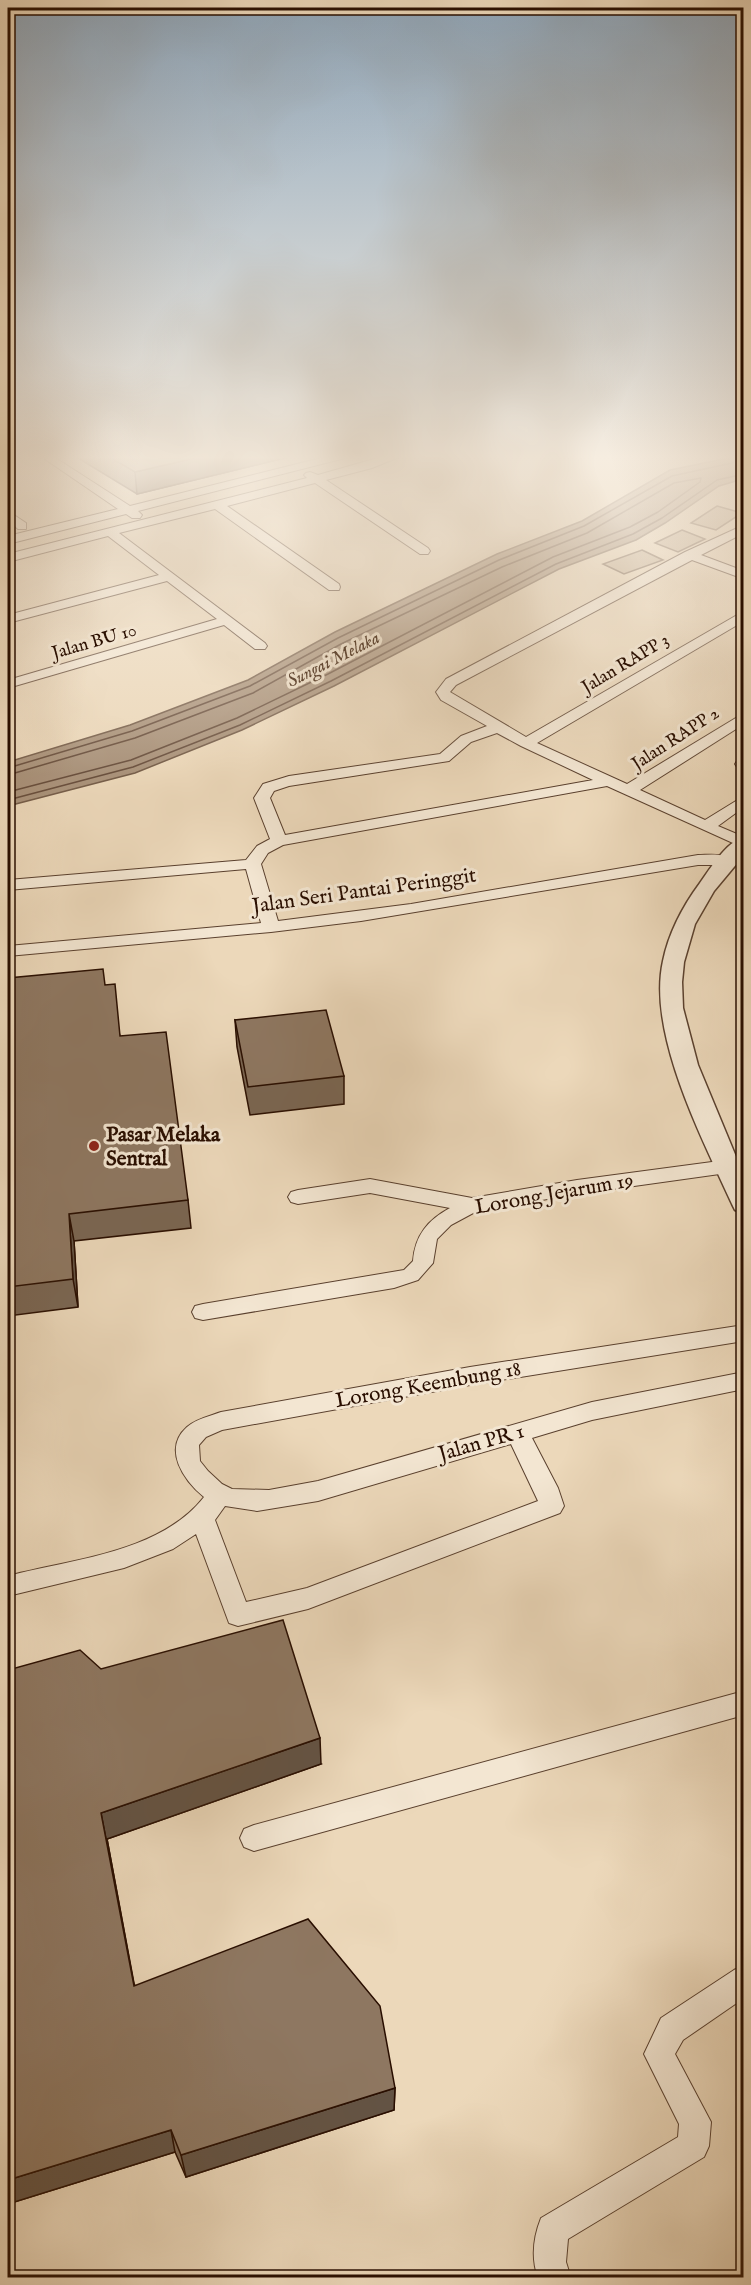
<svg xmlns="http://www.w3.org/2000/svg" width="751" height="2285" font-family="'IM FELL English',serif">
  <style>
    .green { fill: #cbb69a; stroke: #7a624d; stroke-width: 1.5 }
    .water { fill: #aa937b; stroke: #765e4a; stroke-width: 1.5 }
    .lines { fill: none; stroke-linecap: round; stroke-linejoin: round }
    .shore { stroke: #6a503e; stroke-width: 1.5 }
    .minor-casing { stroke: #5a402e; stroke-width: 2 }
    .tertiary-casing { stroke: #5a402e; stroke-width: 3 }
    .minor { fill: #f3e6d2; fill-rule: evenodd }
    .tertiary { fill: #f3e6d2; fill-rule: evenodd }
    .wall { fill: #7a6653; stroke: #290e00; stroke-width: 1.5 }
    .shaded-wall { fill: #635344; stroke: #290e00; stroke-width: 1.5 }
    .building { fill: #8e7761; stroke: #290e00; stroke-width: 1.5 }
    .poi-dot { fill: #8f2418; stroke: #f3e6d2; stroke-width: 2 }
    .labels { text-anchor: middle; stroke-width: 6; stroke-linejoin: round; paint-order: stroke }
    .far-street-label { font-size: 18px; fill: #290e00; stroke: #f3e6d2 }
    .far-water-label { font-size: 18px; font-style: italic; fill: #634a37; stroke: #f3e6d2 }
    .street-label { font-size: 21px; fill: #290e00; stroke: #f3e6d2 }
    .poi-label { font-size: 21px; font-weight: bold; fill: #290e00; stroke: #f3e6d2; text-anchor: start }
  </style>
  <rect width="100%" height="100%" fill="#ecd8ba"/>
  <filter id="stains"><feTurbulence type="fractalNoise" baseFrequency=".00333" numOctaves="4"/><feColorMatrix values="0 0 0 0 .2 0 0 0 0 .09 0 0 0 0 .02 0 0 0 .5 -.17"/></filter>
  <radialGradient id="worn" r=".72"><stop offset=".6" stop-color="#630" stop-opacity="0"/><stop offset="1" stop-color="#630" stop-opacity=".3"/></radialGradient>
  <!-- green -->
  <g class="green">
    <polygon points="717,506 742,513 716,530 691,523"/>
    <polygon points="682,530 705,539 678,552 655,543"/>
    <polygon points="642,550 663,560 624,574 603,564"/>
  </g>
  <!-- water -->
  <polygon class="water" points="743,455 743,479 719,486 665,523 636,540 559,569 334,686 242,730 135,773 8,806 8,762 130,725 248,680 335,632 497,554 582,521 670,470"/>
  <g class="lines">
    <!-- shore -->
    <g class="shore">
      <polyline points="8,768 132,731 250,686 338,638 499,560 584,526 672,476 732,463 736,460 737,455"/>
      <polyline points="8,775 135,738 253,693 341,644 502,567 587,533 674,483 701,478 700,482 658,512 630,527 553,557 328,674 237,718 131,760 8,792"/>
      <polyline points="8,800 133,767 240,725 331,681 556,564 633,534 662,518 717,480 744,474"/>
    </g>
    <defs>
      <g id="minor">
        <polygon points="39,455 51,455 130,506 333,455 351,455 349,457 138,511 142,515 140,518 132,518 126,514 8,544 8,536 118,509"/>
        <polygon points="388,455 404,455 372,468 326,480 428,548 430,551 428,554 420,554 315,483 227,506 339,584 340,587 339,590 329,590 215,509 119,533 265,643 267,646 265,649 255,649 224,625 8,688 8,680 217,619 167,581 8,623 8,615 159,575 108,536 8,562 8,554 307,478 304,475 306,473 310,472 318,475"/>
        <polygon points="8,511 26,523 26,529 18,529 8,520"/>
        <path d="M744,525V533L701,555L744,571V579L692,560L456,685L450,692L526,737L744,611V621L537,743L627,784L744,713V724L640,790L705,820L744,796V807L718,826L744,837V848L607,786L283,845L268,853L261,864L278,921L411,904L698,855C710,855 724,852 733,862L731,865H698L361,921L271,932L8,956V946L261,923L246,869L8,890V880L246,860L257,846L270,839L254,798L263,784L289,776L440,754L461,736L487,726L441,700L436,692L446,679L685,552ZM497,733L521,746L593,780L285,835L270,798L274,791L289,786L449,761L471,742Z"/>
        <polygon points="742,760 744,768 737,767 735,764 737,761"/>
        <path d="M727,1160L734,1162L737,1167L734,1172L577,1194L477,1211L451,1225L437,1239L433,1263L418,1280L394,1288L203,1320L195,1318L192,1312L195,1306L203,1304L404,1270L413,1261C415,1235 428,1220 450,1208L370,1193L298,1204L291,1202L288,1197L291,1192L298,1190L370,1179L472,1198L577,1180Z"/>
        <path d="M744,1325V1341L470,1385L222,1430L206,1437L199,1445L200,1461L208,1471L222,1484L232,1489L269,1490L318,1481L592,1402L744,1372V1389L592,1420L532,1438L558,1488L564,1506L560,1513L308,1609L238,1626L229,1623L196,1534L173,1549L124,1568L8,1596V1576C72,1559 160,1553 204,1497C184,1481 162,1449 187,1427C196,1419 210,1416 221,1412L470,1367ZM511,1444L538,1501L307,1588L246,1602L215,1520L225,1506L257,1511L318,1501Z"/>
        <polygon points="744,1691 744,1715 254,1851 244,1847 240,1838 244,1829 254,1825"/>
        <path d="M744,1965V1998L683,2040L675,2054L711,2122L709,2146L704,2157L568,2239L566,2262L571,2278H538C531,2258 533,2238 541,2218L678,2137L679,2124L644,2054L661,2018L734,1970Z"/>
      </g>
      <path id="tertiary" d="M744,837V855L714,891L695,924L684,962L682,982L683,1008L698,1065L744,1176V1213L735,1210L732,1204C702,1138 647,1033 663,961C669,932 683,906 700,883C710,869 726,842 744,837Z"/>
    </defs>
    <!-- minor casing -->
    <use href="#minor" class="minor-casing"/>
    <!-- tertiary casing -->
    <use href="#tertiary" class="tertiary-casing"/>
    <!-- minor -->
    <use href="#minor" class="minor"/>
    <!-- tertiary -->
    <use href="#tertiary" class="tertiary"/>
  </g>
  <!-- wall -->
  <g class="wall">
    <polygon points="73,455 297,455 137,494"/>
    <polygon points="744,907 744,992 741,992 740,927"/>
    <polygon points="8,978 105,985 120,1036 188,1200 191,1228 74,1241 78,1307 8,1316"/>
    <polygon points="235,1020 344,1076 344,1104 250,1115 237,1047"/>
    <polygon points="101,1669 321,1764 107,1839 134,1985 395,2088 394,2110 186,2177 175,2152 8,2204"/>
  </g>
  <!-- shaded-wall -->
  <g class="shaded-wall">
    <polygon points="208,455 297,455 137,494 135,472"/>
    <polygon points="69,1214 74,1241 78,1307 73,1279"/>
    <polygon points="320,1738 321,1764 107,1839 139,2010 101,1813"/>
    <polygon points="395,2088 394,2110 186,2177 181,2155"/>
    <polygon points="171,2130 175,2152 8,2204 8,2180"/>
  </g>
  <!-- building -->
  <g class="building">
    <polygon points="106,455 208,455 135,472"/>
    <polygon points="103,969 105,985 115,984 120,1036 166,1032 188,1200 69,1214 73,1279 8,1287 8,978"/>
    <polygon points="326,1010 344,1076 248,1087 235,1020"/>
    <polygon points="283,1620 320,1738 101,1813 134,1986 308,1919 380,2006 395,2088 181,2155 171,2130 8,2180 8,1670 80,1650 101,1669"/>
  </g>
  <!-- sky -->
  <linearGradient id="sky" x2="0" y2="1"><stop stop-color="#8fa7bc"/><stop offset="0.59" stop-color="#f6ede0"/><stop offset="1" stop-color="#f6ede0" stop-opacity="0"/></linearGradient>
  <rect width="751" height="775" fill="url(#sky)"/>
  <!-- markers -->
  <circle class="poi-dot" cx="94" cy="1146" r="6"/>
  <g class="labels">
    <!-- far-street labels -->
    <g class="far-street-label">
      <text transform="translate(94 641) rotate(-16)" y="6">Jalan BU 10</text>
      <text transform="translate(625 663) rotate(-31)" y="6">Jalan RAPP 3</text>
      <text transform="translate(675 738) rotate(-33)" y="6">Jalan RAPP 2</text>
    </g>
    <!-- far-water labels -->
    <g class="far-water-label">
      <text transform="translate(333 659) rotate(-27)" y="6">Sungai Melaka</text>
    </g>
    <!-- street labels -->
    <g class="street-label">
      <text transform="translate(364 890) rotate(-8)" y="7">Jalan Seri Pantai Peringgit</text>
      <text transform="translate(554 1193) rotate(-10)" y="7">Lorong Jejarum 19</text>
      <text transform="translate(428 1384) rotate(-10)" y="7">Lorong Keembung 18</text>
      <text transform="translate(481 1442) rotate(-16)" y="7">Jalan PR 1</text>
    </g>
    <!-- poi labels -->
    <g class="poi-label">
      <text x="106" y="1141">Pasar Melaka<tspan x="106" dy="24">Sentral</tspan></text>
    </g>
  </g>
  <!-- margin -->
  <rect width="751" height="2285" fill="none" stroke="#ecd8ba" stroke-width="30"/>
  <rect x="9" y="9" width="733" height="2267" fill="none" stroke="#290e00" stroke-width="3"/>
  <rect x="15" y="15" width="721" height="2255" fill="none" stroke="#290e00" stroke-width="1.5"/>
  <rect width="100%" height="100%" filter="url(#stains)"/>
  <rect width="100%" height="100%" fill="url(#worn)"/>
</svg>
